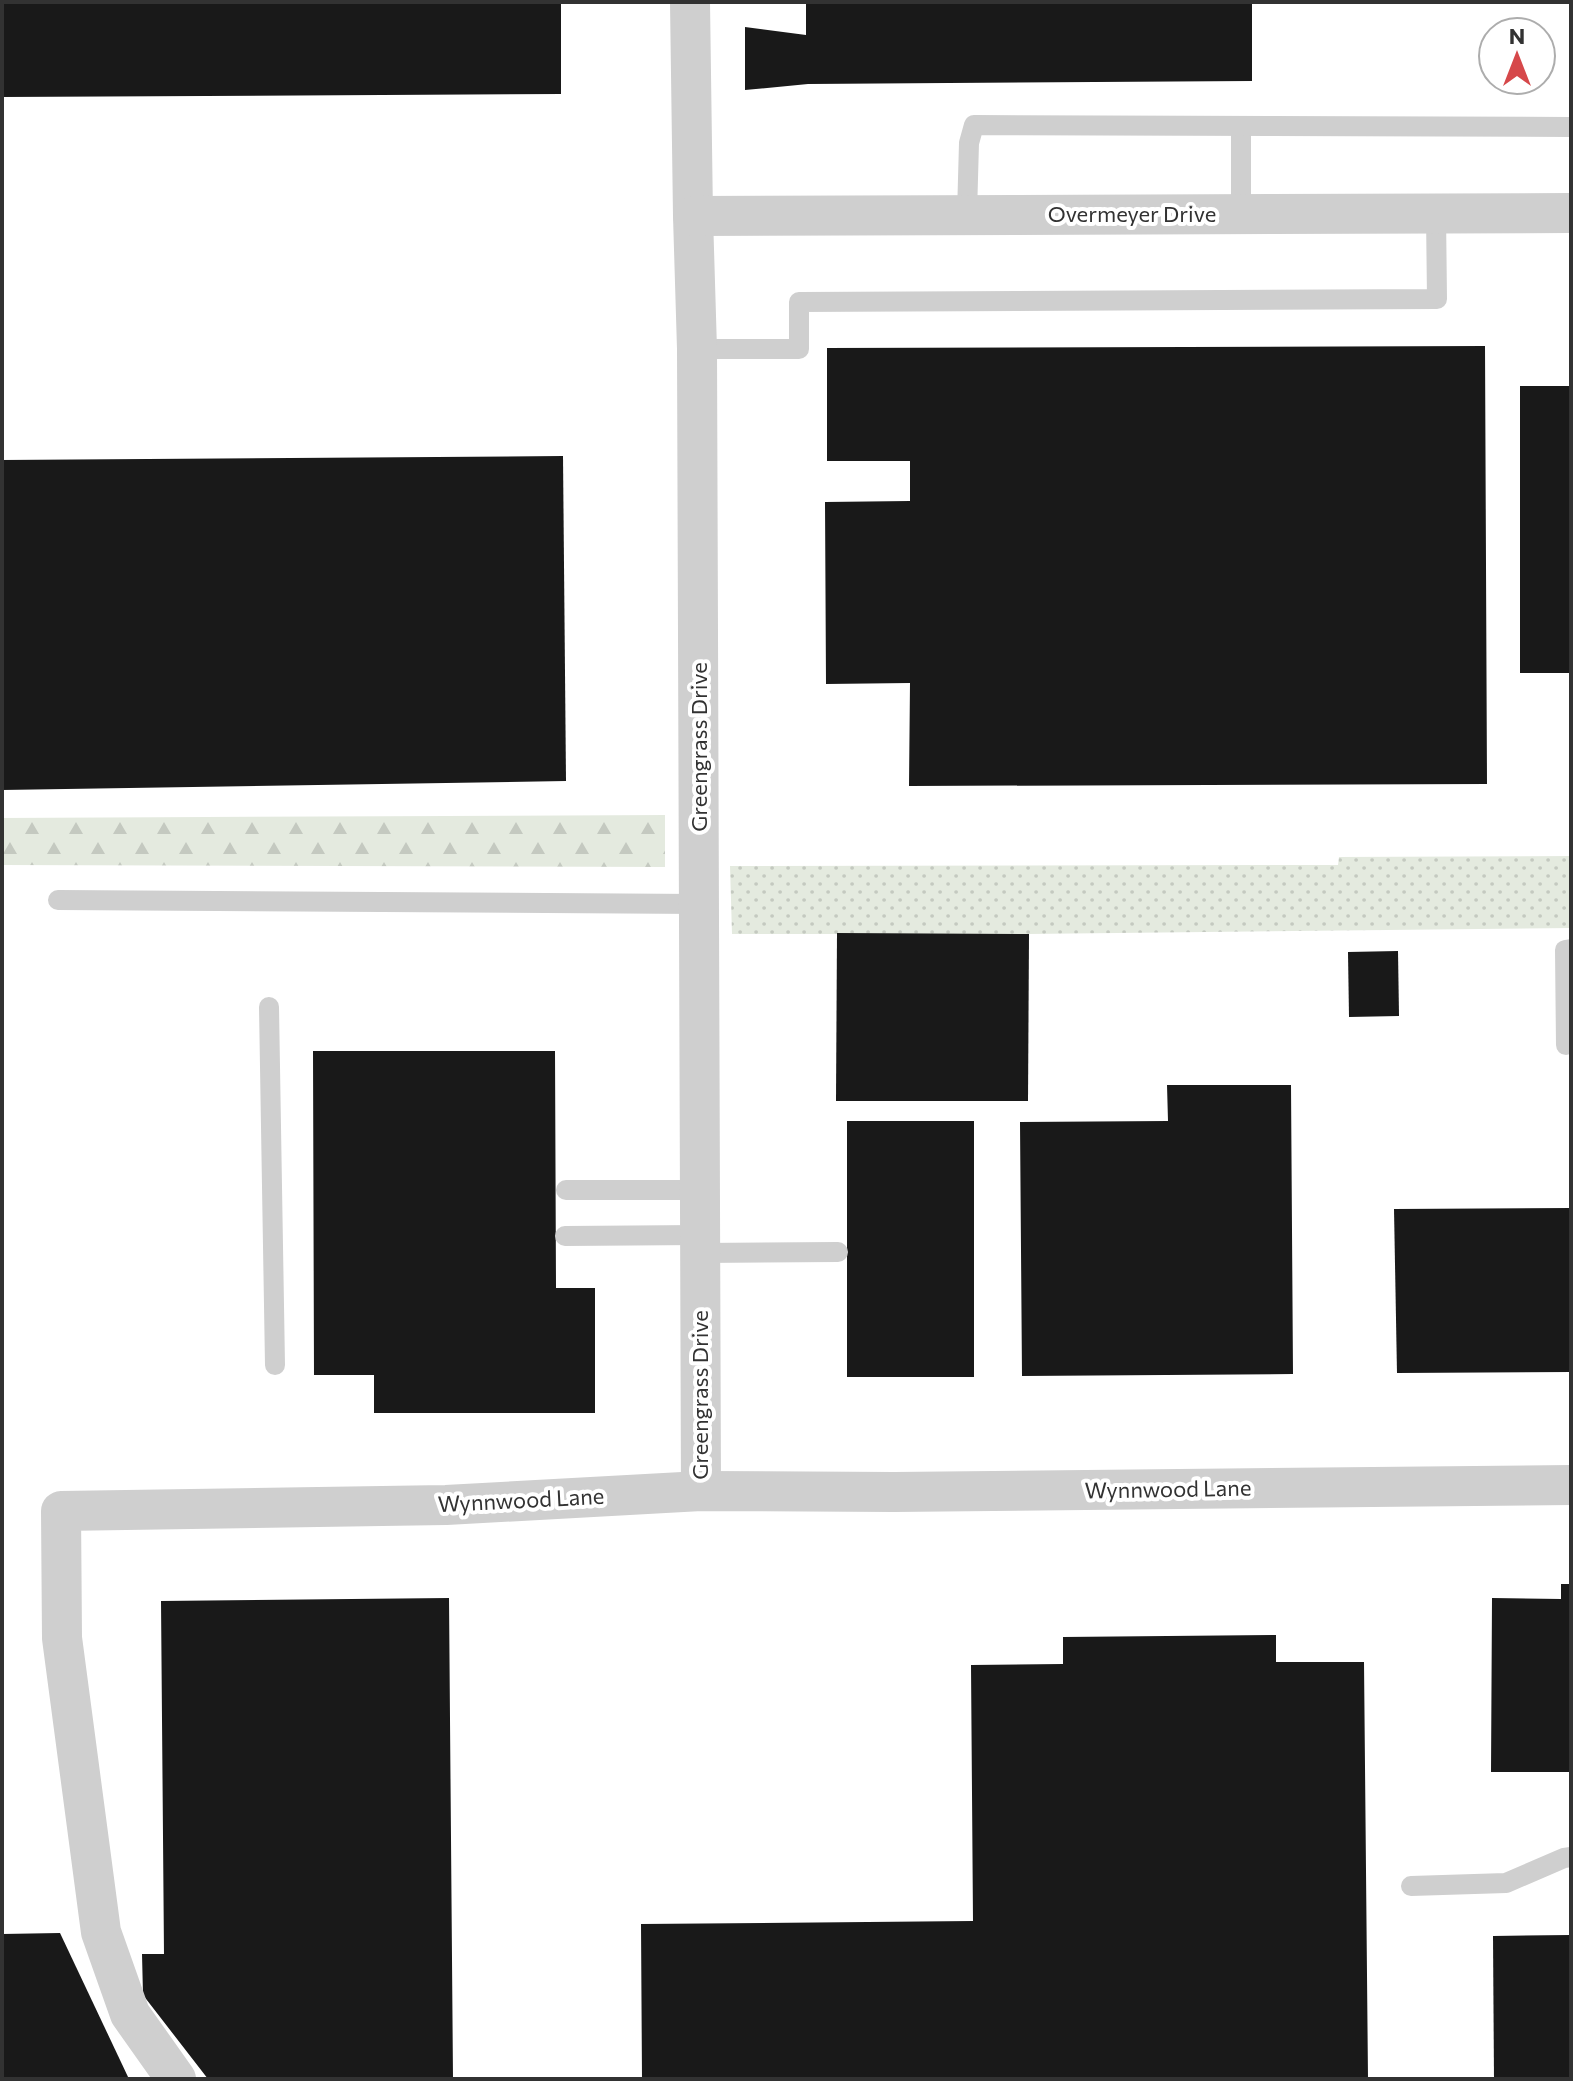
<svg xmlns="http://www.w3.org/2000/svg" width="1573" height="2081" font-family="Commissioner,sans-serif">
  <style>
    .grass { fill: url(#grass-dots) }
    .forest { fill: url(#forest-firs) }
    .building { fill: #191919 }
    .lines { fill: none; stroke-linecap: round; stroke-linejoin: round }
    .lane { stroke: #cfcfcf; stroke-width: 20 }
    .street { stroke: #cfcfcf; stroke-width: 40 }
    .labels { text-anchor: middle; stroke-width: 8; stroke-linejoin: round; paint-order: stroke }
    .street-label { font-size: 22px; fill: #323232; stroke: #fff }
  </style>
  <defs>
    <pattern id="grass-dots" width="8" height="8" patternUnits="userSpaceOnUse" patternTransform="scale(2)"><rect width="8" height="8" fill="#e4eadf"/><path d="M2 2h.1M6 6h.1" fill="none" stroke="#c4c9c0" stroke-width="1.8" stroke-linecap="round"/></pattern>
    <pattern id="forest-firs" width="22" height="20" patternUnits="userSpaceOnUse" patternTransform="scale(2)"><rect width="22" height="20" fill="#e4eadf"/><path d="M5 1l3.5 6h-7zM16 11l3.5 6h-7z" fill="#c4c9c0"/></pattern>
  </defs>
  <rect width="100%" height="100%" fill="#fff"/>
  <!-- grass -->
  <polygon class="grass" points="1571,856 1571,928 1029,934 732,934 730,866 1338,865 1339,857"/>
  <!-- forest -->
  <polygon class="forest" points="665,815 665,867 2,865 2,818"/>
  <!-- building -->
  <g class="building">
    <polygon points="2,2 561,2 561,94 2,97"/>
    <polygon points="806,2 1252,2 1252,81 808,84 745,90 745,27 806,35"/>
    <polygon points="1485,346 1487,784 909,786 910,683 826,684 825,502 910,501 910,461 827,461 827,348"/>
    <rect x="1520" y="386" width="51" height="287"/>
    <polygon points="563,456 566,781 2,790 2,460"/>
    <polygon points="837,933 1029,934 1028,1101 836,1101"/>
    <polygon points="1398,951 1399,1016 1349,1017 1348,952"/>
    <polygon points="313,1051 555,1051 556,1288 595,1288 595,1413 374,1413 374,1375 314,1375"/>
    <polygon points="1167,1085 1291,1085 1293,1374 1022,1376 1020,1122 1168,1121"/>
    <rect x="847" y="1121" width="127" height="256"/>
    <polygon points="1571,1208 1571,1372 1397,1373 1394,1209"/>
    <polygon points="1561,1584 1571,1584 1571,1772 1491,1772 1492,1598 1561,1599"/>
    <polygon points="449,1598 453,2079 208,2079 143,1995 142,1954 164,1954 161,1601"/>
    <polygon points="1276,1635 1276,1662 1364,1662 1368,2079 642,2079 641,1924 973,1921 971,1665 1063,1664 1063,1637"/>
    <polygon points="60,1933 129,2079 2,2079 2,1934"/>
    <polygon points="1571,1935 1571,2079 1494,2079 1493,1936"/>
  </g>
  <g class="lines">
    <!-- lane -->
    <g class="lane">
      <polyline points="1241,126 1241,214"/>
      <polyline points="967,214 969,143 974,125 1571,127"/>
      <polyline points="697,349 799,349 799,302 1437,299 1436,213"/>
      <polyline points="58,900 700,904"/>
      <polyline points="269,1007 275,1365"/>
      <polyline points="1566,1045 1565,950 1571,949"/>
      <polyline points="566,1190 700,1190"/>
      <polyline points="565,1236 700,1235"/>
      <polyline points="700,1253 838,1252"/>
      <polyline points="1411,1886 1506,1883 1564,1858 1571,1857"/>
    </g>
    <!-- street -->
    <g class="street">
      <polyline points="690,2 693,216 697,349 701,1491"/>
      <polyline points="693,216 1571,213"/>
      <polyline points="176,2079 130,2014 101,1932 62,1638 61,1511 446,1505 701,1491 894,1492 1571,1485"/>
    </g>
  </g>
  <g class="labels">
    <!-- street labels -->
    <g class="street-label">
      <text x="1132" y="222">Overmeyer Drive</text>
      <text transform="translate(699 747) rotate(-90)" y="8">Greengrass Drive</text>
      <text transform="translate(700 1395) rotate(-90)" y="8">Greengrass Drive</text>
      <text transform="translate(1168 1489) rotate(-1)" y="8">Wynnwood Lane</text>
      <text transform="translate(521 1500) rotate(-3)" y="8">Wynnwood Lane</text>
    </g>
  </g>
  <!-- border -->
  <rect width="1573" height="2081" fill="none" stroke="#323232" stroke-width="8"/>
  <!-- north arrow -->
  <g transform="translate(1517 56)"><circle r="38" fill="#ffffff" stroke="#adadad" stroke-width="2"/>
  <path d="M0-6L14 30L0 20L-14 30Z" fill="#d6484a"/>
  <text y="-12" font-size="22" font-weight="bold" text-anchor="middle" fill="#323232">N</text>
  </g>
</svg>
